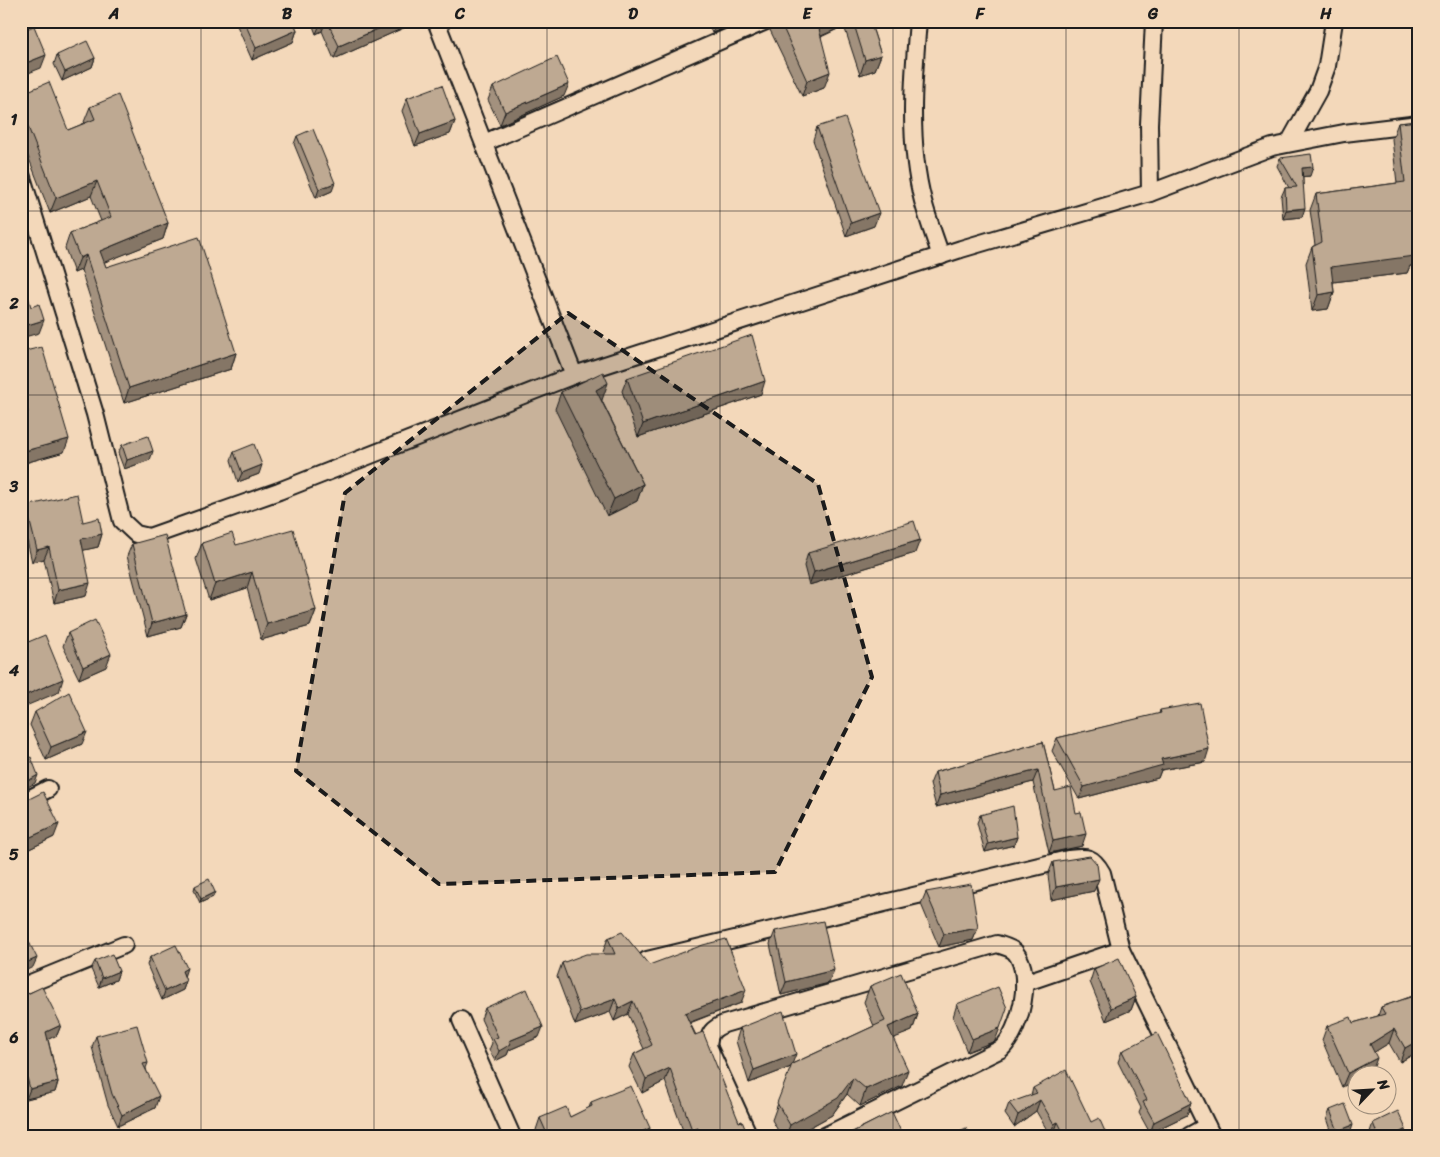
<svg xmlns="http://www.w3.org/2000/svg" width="1440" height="1157" font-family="Sriracha,sans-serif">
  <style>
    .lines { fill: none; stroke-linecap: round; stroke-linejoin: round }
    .minor-casing { stroke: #1c1c1c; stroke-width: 20 }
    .minor { stroke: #f3d8ba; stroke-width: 16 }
    .wall { fill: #a3917e; stroke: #1c1c1c }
    .shaded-wall { fill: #857666; stroke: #1c1c1c }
    .building { fill: #bea992; stroke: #1c1c1c }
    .marked { fill: #1c1c1c; fill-opacity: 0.2; stroke: #1c1c1c; stroke-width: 4; stroke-dasharray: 10 6; stroke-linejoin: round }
    .grid { fill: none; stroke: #1c1c1c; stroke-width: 1; stroke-opacity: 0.55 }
    .neatline { fill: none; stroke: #1c1c1c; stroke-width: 2 }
    .grid-label { font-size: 16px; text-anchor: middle; font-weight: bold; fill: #1c1c1c }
  </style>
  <rect width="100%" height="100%" fill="#f3d8ba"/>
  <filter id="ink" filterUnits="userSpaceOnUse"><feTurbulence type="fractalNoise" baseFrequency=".02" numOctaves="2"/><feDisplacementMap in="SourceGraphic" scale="10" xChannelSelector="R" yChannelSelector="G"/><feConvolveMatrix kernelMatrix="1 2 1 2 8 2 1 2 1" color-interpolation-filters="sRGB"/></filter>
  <g filter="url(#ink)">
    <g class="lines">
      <defs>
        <g id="minor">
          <polyline points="436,21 574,375 961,249 1150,193 1272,147 1344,133 1419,124"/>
          <path d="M918,21C913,80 908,144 923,201C928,220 935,238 941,256"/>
          <polyline points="484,143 766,21"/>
          <polyline points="1289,143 1318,91 1327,66 1334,21"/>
          <polyline points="21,174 95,414 122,521 136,534 149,537 279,491 574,375"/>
          <polyline points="1150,193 1149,124 1154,21"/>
          <polyline points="21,803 48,789"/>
          <path d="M647,960L1068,859C1086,857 1092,855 1102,873L1121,950L1212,1136"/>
          <polyline points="1024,983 1121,950"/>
          <polyline points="21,987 124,945"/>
          <polyline points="461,1020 512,1136"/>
          <path d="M749,1136L708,1046C709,1033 712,1029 724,1024L997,944C1003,946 1011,948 1015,952C1034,975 1021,1030 1001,1049L825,1136"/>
          <polyline points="1189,1136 1207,1126"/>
        </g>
      </defs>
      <!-- minor casing -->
      <use href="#minor" class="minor-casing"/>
      <!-- minor -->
      <use href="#minor" class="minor"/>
    </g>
    <!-- wall -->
    <g class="wall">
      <polygon points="235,21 293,21 297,30 293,42 252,60"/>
      <polygon points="311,21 419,21 334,59 322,31 316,34"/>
      <polygon points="707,21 729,21 727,27 712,33"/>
      <polygon points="774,21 870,21 881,55 875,70 860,75 844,26 821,37 824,88 802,96 770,30"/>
      <polygon points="57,55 95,58 92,67 62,81 54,64"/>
      <polygon points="493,87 564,96 500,125 488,100"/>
      <polygon points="21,94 68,130 85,123 84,122 90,107 168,223 163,239 104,262 106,267 236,353 231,369 124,403 81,270 74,273 65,248 70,233 101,221 91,196 50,213 21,138"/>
      <polygon points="407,98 455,121 450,134 415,146 402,111"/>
      <polygon points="1419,121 1419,265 1410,266 1407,273 1333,282 1334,292 1328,309 1312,311 1306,263 1312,247 1315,245 1310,210 1316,194 1397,183 1392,139 1398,123"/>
      <polygon points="817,127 874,226 846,236 813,140"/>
      <polygon points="297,136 332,191 316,198 294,144"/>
      <polygon points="1280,158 1310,176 1303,177 1302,217 1283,219 1281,197 1285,188 1289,188 1277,166"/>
      <polygon points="21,352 64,452 21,464"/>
      <polygon points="627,378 761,394 638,437 622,391"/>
      <polygon points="561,392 602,400 602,401 643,484 637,501 607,516 555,409"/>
      <polygon points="122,445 150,460 124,469 118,453"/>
      <polygon points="234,452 259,474 238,482 231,460"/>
      <polygon points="26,506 83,522 102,534 98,547 83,550 86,596 54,603 44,559 32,562 22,519"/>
      <polygon points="202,543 236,545 316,610 310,626 261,640 247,588 209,600 196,559"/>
      <polygon points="132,544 186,614 181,627 148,636 127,556"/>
      <polygon points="808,553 915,553 809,585 804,566"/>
      <polygon points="68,633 106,667 79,679 63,646"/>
      <polygon points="1160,710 1205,762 1161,770 1158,778 1079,799 1052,751 1057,738 1159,714"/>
      <polygon points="35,712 82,744 46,760 30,725"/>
      <polygon points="1043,742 1055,791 1082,846 1049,853 1033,782 936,807 930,784 935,772"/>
      <polygon points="21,803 54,837 21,853"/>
      <polygon points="980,815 1017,837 1014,845 985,852 977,823"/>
      <polygon points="1053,862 1094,891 1051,900 1048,875"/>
      <polygon points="195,886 213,897 200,903 194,890"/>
      <polygon points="926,892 978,928 973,940 939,947 921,904"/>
      <polygon points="775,931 829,983 781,995 770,944"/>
      <polygon points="608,938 649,965 741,1003 690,1023 739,1122 748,1136 685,1136 665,1081 642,1093 629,1067 634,1054 644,1049 628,1014 614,1021 610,1012 575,1025 557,977 562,963 604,954 603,952"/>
      <polygon points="150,957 184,976 186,981 183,990 162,1000 147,965"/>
      <polygon points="95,961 119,971 116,980 99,987 91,969"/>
      <polygon points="1094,969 1136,997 1131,1010 1106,1021 1090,982"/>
      <polygon points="870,986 918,1014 912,1031 893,1038 902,1086 860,1106 847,1094 832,1115 794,1136 781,1136 772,1120 791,1067 749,1083 736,1041 740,1028 792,1064 874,1026 864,1002"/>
      <polygon points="1419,994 1419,1051 1400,1062 1389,1043 1374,1052 1372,1072 1342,1087 1322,1040 1327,1026 1353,1023 1378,1016 1381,1007"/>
      <polygon points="21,997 61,1025 57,1035 48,1039 58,1082 55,1092 26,1099 21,1079"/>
      <polygon points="957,1004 995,1041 967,1052 953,1017"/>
      <polygon points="485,1008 539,1037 509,1050 507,1055 495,1061 489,1050 492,1043 481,1019"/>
      <polygon points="96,1036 148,1063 146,1068 155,1108 118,1126 108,1105 92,1047"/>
      <polygon points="1122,1051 1191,1103 1187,1115 1150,1133 1139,1113 1141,1108 1118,1062"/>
      <polygon points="1033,1088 1091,1122 1107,1136 1055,1136 1054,1133 1050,1135 1036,1111 1014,1127 1005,1114 1009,1103 1031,1096"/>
      <polygon points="591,1102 648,1136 539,1136 536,1130 540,1118 570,1117 589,1108"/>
      <polygon points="1330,1110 1350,1134 1345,1136 1333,1136 1327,1118"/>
      <polygon points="1373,1123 1403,1136 1371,1136 1370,1132"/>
    </g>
    <!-- shaded-wall -->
    <g class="shaded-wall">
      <polygon points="326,21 322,31 316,34 321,22"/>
      <polygon points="396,21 419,21 334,59 339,46"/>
      <polygon points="723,21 729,21 727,27 712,33 716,25"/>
      <polygon points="825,21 846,21 844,26 812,40 818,25"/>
      <polygon points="297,30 293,42 252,60 256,48"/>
      <polygon points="46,55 41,68 21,76 21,65"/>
      <polygon points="881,55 875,70 860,75 865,60"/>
      <polygon points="95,58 92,67 62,81 65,72"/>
      <polygon points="830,72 824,88 802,96 807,81"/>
      <polygon points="569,84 564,96 500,125 505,112"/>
      <polygon points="455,121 450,134 415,146 420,134"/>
      <polygon points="1313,167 1310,176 1299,177 1302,168"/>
      <polygon points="97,181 91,196 50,213 56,198"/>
      <polygon points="335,183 332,191 316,198 319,189"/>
      <polygon points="1305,208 1302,217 1283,219 1286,210"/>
      <polygon points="879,213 874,226 846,236 851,223"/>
      <polygon points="168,223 163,239 95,266 100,251"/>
      <polygon points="1419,249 1419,265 1410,266 1407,273 1325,283 1331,267"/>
      <polygon points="86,255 81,270 74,273 80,258"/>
      <polygon points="1334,292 1328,309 1312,311 1318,295"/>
      <polygon points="44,320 39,333 21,338 21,327"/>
      <polygon points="236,353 231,369 124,403 129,388"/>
      <polygon points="765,381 761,394 638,437 643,424"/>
      <polygon points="608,383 602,400 590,406 596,390"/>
      <polygon points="69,439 64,452 21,464 21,452"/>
      <polygon points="153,451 150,460 124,469 127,460"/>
      <polygon points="262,465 259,474 238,482 242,473"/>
      <polygon points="643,484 637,501 607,516 614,499"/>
      <polygon points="102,534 98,547 76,552 81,539"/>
      <polygon points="920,540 915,553 809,585 814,572"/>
      <polygon points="49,547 44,559 32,562 37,550"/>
      <polygon points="252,572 247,588 209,600 215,584"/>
      <polygon points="90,583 86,596 54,603 58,590"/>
      <polygon points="316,610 310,626 261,640 267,624"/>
      <polygon points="186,614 181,627 148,636 152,623"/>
      <polygon points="111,654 106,667 79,679 83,667"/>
      <polygon points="63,679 59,692 21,708 21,697"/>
      <polygon points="87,732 82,744 46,760 51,747"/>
      <polygon points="1209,749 1205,762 1161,770 1158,778 1079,799 1084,787 1161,759"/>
      <polygon points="1038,770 1033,782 936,807 940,795"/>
      <polygon points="38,775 35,783 21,791 21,785"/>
      <polygon points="59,824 54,837 21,853 21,849 24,840"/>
      <polygon points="1086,834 1082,846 1049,853 1053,841"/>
      <polygon points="1017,837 1014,845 985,852 988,844"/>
      <polygon points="1099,879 1094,891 1051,900 1056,887"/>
      <polygon points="215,892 213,897 200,903 201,899"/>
      <polygon points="978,928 973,940 939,947 944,934"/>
      <polygon points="37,958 33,967 21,973 21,965"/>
      <polygon points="187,968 184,977 182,971"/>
      <polygon points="834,970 829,983 781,995 786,982"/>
      <polygon points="119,971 116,980 99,987 102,978"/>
      <polygon points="186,981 183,990 162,1000 165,991"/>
      <polygon points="746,990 741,1003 680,1026 685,1013"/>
      <polygon points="1136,997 1131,1010 1106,1021 1111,1008"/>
      <polygon points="615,999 610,1012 575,1025 580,1012"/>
      <polygon points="633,1001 628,1014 614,1021 619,1008"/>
      <polygon points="918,1014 912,1031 882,1043 888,1027"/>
      <polygon points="61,1025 57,1035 43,1042 46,1032"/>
      <polygon points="543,1027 539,1037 509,1050 507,1055 495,1061 499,1051 509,1041"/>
      <polygon points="1000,1028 995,1041 967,1052 972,1039"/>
      <polygon points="1394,1029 1389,1043 1365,1058 1370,1044"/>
      <polygon points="1419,1040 1419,1051 1400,1062 1405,1048"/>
      <polygon points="796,1054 791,1067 749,1083 754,1070"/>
      <polygon points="1377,1058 1372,1072 1367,1074 1358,1074 1358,1079 1342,1087 1348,1073"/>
      <polygon points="670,1068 665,1081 642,1093 646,1079"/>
      <polygon points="908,1070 902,1086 860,1106 866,1089"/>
      <polygon points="853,1078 847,1094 832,1115 794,1136 786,1136 790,1125"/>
      <polygon points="58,1082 55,1092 26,1099 30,1089"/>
      <polygon points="159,1096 155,1108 118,1126 122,1115"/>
      <polygon points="1040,1100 1036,1111 1014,1127 1018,1115"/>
      <polygon points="1191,1103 1187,1115 1150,1133 1154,1122"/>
      <polygon points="1058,1122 1054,1133 1050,1135 1054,1124"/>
      <polygon points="1353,1125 1350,1134 1345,1136 1336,1136 1338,1131"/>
      <polygon points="650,1128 648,1136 633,1136"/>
      <polygon points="698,1128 695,1136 690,1136 692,1130"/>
      <polygon points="1406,1129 1403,1136 1393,1136"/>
    </g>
    <!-- building -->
    <g class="building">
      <polygon points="244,21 293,21 297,30 256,48"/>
      <polygon points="327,21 396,21 339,46"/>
      <polygon points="714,21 723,21 716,25"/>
      <polygon points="780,21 825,21 818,25 830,72 807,81"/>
      <polygon points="853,21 870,21 881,55 865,60"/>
      <polygon points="34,26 46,55 21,65 21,31"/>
      <polygon points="87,41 95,58 65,72 57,55"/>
      <polygon points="557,57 569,84 505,112 493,87"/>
      <polygon points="49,82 68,130 95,119 90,107 118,95 168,223 100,251 106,267 199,237 236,353 129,388 86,255 80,258 70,233 111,217 97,181 56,198 21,109 21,94"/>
      <polygon points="442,85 455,121 420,134 407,98"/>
      <polygon points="845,118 879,213 851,223 817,127"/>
      <polygon points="1419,121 1419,249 1413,250 1414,256 1331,267 1334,292 1318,295 1312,247 1322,242 1316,194 1405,182 1398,123"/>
      <polygon points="313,129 335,183 319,189 297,136"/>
      <polygon points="1311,154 1313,167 1302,168 1305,208 1286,210 1285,188 1297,187 1280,158"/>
      <polygon points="21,282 24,282 31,307 39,304 44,320 21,327"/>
      <polygon points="752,335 765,381 643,424 627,378"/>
      <polygon points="42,347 69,439 21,452 21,414 28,412 21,387 21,352"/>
      <polygon points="603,372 608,383 596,390 643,484 614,499 561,392"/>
      <polygon points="148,436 153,451 127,460 122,445"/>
      <polygon points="254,444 262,465 242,473 234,452"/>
      <polygon points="77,494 83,522 99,518 102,534 81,539 90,583 58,590 49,547 37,550 26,506"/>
      <polygon points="914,521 920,540 814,572 808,553"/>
      <polygon points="293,529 316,610 267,624 252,572 215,584 202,543 232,533 236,545"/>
      <polygon points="165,535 186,614 152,623 132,544"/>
      <polygon points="95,620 111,654 83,667 68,633"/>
      <polygon points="45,635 63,679 21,697 21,645"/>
      <polygon points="69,692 87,732 51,747 35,712"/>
      <polygon points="1200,703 1209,749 1161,759 1163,765 1084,787 1057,738 1161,713 1160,710"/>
      <polygon points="1043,742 1055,791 1071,787 1076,813 1081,812 1086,834 1053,841 1038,770 940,795 935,772"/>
      <polygon points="31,757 38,775 21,785 21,761"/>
      <polygon points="43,792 59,824 24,840 21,834 21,803"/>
      <polygon points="1013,806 1017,837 988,844 980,815"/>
      <polygon points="1090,856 1097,864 1099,879 1056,887 1053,862"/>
      <polygon points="209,879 215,892 201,899 195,886"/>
      <polygon points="971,884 978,928 944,934 926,892"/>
      <polygon points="823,921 834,970 786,982 775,931"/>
      <polygon points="21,926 37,958 21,965"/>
      <polygon points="622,932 649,965 703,945 726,939 746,990 685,1013 695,1035 703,1032 739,1122 742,1121 748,1136 701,1136 698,1128 692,1130 670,1068 646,1079 634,1054 652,1045 633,1001 619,1008 615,999 580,1012 562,963 586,954 615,954 608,938"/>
      <polygon points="176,945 187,968 182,971 186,981 165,991 150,957"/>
      <polygon points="112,954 119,971 102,978 95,961"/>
      <polygon points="1119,958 1136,997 1111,1008 1094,969"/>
      <polygon points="901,973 918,1014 888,1027 908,1070 866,1089 853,1078 838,1098 790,1125 777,1103 792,1064 885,1021 870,986"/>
      <polygon points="42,987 61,1025 46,1032 58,1082 30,1089 21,1054 21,997"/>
      <polygon points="998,987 1007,1008 1000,1028 972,1039 957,1004"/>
      <polygon points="527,989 543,1027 509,1041 511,1044 499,1051 493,1039 498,1037 485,1008"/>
      <polygon points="1419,994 1419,1040 1405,1048 1394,1029 1370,1044 1377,1058 1348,1073 1327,1026 1351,1017 1353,1023 1385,1014 1381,1007"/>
      <polygon points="783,1011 796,1054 754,1070 740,1028"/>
      <polygon points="137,1025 148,1063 143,1064 159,1096 122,1115 112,1094 96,1036"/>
      <polygon points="1157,1033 1191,1103 1154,1122 1143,1102 1147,1100 1122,1051"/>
      <polygon points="1066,1070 1091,1122 1099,1118 1107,1136 1065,1136 1058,1122 1054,1124 1040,1100 1018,1115 1009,1103 1037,1093 1033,1088"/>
      <polygon points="631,1086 650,1128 633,1136 625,1136 623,1132 616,1136 587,1136 586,1135 583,1136 548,1136 540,1118 566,1107 570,1117 592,1106 591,1102"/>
      <polygon points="1345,1104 1353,1125 1338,1131 1330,1110"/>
      <polygon points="1398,1111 1406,1129 1393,1136 1378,1136 1373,1123"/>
      <polygon points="892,1112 903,1136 845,1136"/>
      <polygon points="21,1127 26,1136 21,1136"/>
      <polygon points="966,1128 969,1136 949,1136"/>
      <polygon points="57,1130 59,1136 44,1136"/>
    </g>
  </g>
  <!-- marked area -->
  <path class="marked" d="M568,313L818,484L872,677L775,872L439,884L296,771L345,493Z"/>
  <!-- grid -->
  <path class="grid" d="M201,21V1136M374,21V1136M547,21V1136M720,21V1136M893,21V1136M1066,21V1136M1239,21V1136M21,211H1419M21,395H1419M21,578H1419M21,762H1419M21,946H1419"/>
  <!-- margin -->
  <rect width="1440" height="1157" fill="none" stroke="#f3d8ba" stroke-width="55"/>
  <!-- north arrow -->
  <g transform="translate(1372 1090) rotate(65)"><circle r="24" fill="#f3d8ba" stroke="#9d8d7b"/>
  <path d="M0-4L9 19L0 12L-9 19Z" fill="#1c1c1c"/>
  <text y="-8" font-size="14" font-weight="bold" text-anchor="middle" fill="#1c1c1c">N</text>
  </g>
  <rect x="28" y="28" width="1384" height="1102" class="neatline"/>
  <g class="grid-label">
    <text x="114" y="19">A</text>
    <text x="287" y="19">B</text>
    <text x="460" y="19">C</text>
    <text x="633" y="19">D</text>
    <text x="807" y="19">E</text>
    <text x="980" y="19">F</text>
    <text x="1153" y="19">G</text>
    <text x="1326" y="19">H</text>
    <text x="14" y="125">1</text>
    <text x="14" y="309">2</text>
    <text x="14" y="492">3</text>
    <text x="14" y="676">4</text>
    <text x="14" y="860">5</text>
    <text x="14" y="1043">6</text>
  </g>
</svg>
